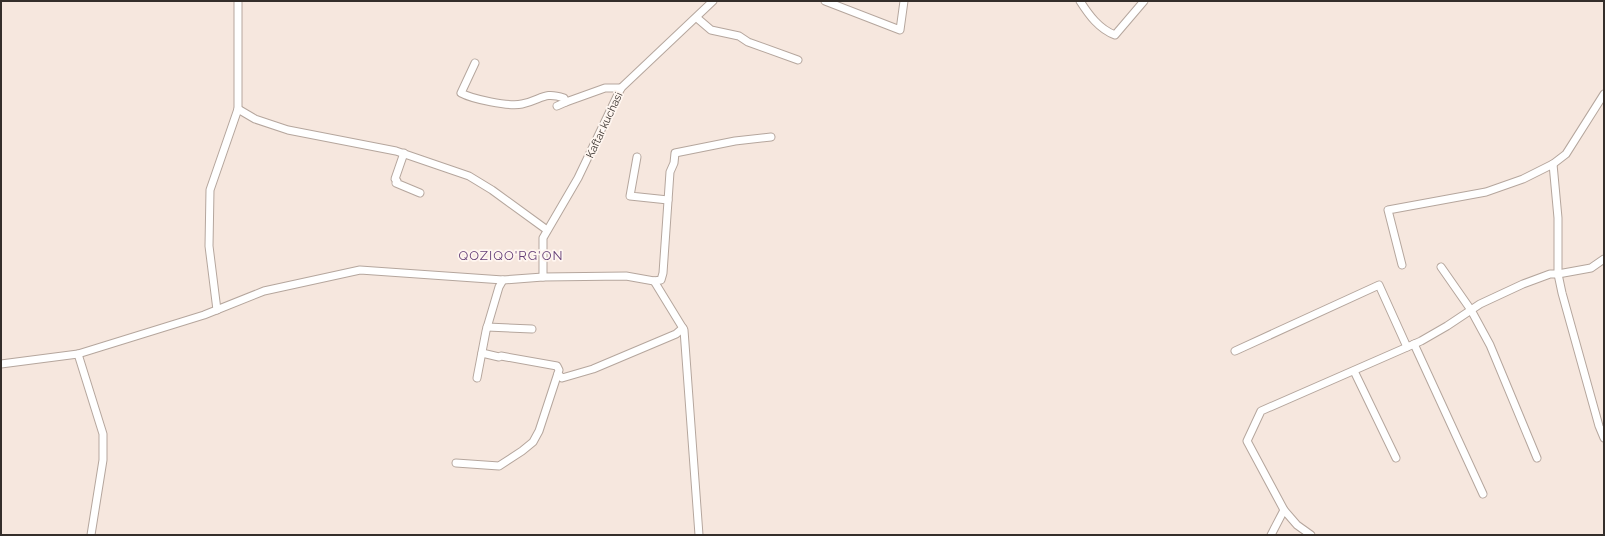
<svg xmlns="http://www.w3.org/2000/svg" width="1605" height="536" font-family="Raleway,sans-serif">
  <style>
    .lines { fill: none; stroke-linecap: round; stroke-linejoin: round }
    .minor-casing { stroke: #b5a69d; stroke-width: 9 }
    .minor { stroke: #fff; stroke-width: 7 }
    .labels { text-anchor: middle; stroke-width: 3.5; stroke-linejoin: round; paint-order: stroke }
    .street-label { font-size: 11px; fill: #342e2a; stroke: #fff6f0 }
    .quarter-label { font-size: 13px; letter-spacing: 1px; fill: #643e77; stroke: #fff6f0 }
  </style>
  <rect width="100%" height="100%" fill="#f6e7de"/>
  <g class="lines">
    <defs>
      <g id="minor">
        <polyline points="825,1 900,30 904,1"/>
        <path d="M1080,1C1089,15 1099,29 1115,35L1144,1"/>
        <polyline points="697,18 711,30 739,36 748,42 798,60"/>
        <path d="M475,63L461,93C472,99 509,107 522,104C542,100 543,91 564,98L566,102L605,88H621"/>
        <polyline points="557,106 566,102"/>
        <polyline points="238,109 255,119 288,130 396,151 469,176 492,190 547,230"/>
        <polyline points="404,153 395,179 397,181 396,183 420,193"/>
        <polyline points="637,157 630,196 668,200"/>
        <polyline points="1553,164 1558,218 1558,274 1562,293 1599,426 1604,438"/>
        <polyline points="1402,265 1388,210 1486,192 1523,179 1553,164 1566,154 1604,94"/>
        <polyline points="1441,267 1471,310 1490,345 1537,458"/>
        <polyline points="543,277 543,238 578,178 621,88 713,1"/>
        <polyline points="654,281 684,330 699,535"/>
        <polyline points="217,310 209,246 210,190 238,109 238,1"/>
        <polyline points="487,327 532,329"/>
        <polyline points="1414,344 1483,494"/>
        <polyline points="1235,351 1379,285 1407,347"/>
        <polyline points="78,354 103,434 103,460 91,535"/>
        <polyline points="1,364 78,354 204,315 264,291 360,270 503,280 543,277 626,276 654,281 661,280 663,273 670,172 674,163 675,153 735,141 771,137"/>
        <polyline points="1354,371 1396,458"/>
        <polyline points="558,374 562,378 593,369 676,334 683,328"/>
        <polyline points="477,378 486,331 499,287 503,280"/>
        <polyline points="456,463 499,466 522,451 533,442 539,431 559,370 557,366 501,356 499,357 482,353"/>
        <polyline points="1271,535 1284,510"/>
        <polyline points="1311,535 1297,525 1284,510 1247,441 1261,411 1421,341 1447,326 1480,304 1523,284 1550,274 1558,274 1591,268 1604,259"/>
      </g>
    </defs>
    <!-- minor casing -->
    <use href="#minor" class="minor-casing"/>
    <!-- minor -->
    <use href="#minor" class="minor"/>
  </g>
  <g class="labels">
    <!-- street labels -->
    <g class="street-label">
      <text transform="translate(604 125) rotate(-65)" y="4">Kaftar kuchasi</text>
    </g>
    <!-- quarter labels -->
    <g class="quarter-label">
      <text x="511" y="260">QOZIQO'RG'ON</text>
    </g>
  </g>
  <!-- border -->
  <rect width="1605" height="536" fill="none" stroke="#342e2a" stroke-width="4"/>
</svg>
